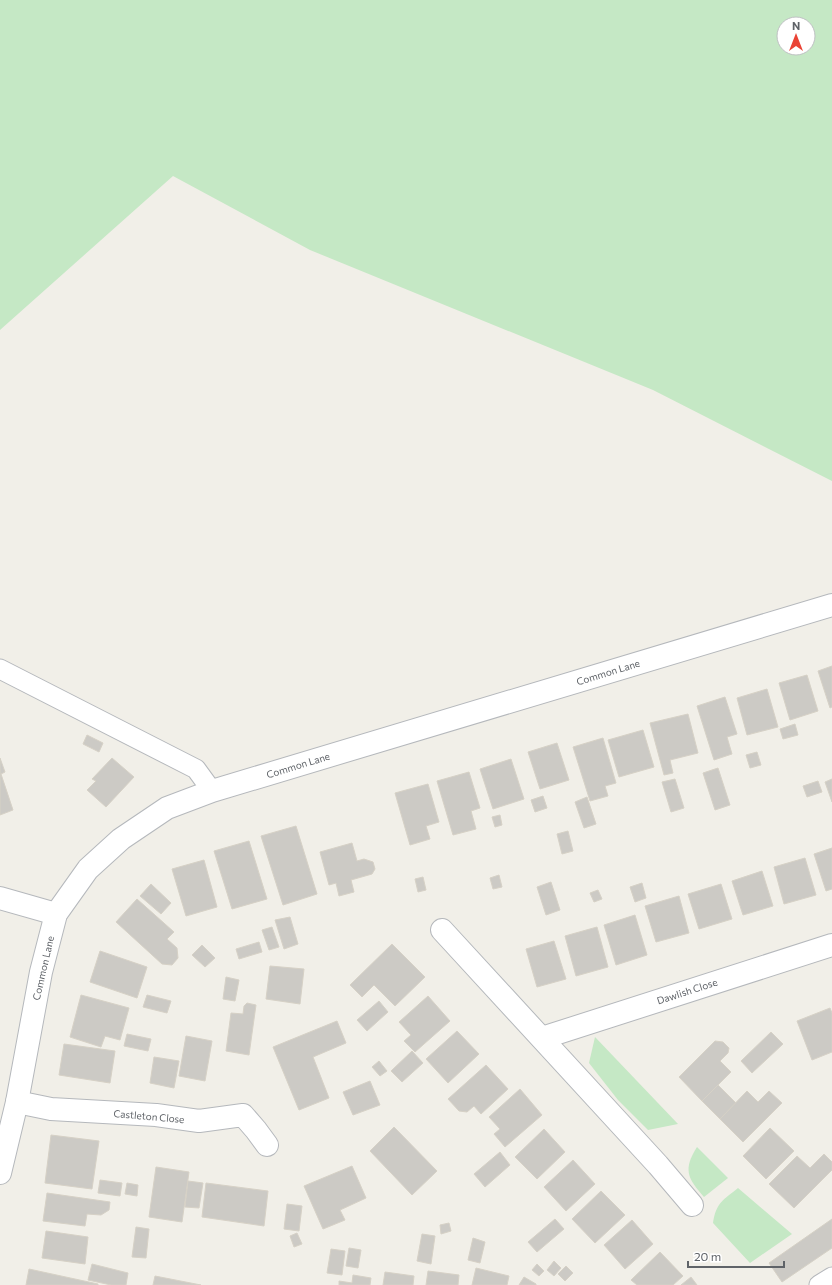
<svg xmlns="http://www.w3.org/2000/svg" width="832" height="1285" font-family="Commissioner,sans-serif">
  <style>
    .green { fill: #c5e8c5; fill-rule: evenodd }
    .building { fill: #cccac5; stroke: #d6d1c6 }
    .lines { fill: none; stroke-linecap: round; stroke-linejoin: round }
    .lane-casing { stroke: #b5b8bc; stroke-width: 21 }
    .street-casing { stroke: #b5b8bc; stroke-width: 24 }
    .lane { stroke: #fff; stroke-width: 19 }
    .street { stroke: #fff; stroke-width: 22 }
    .labels { text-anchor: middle; stroke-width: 3; stroke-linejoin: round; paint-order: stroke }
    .street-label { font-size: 10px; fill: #5f6368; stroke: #fff }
  </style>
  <rect width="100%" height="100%" fill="#f1efe8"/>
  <!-- green -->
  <g class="green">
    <path d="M0,0H832V481L653,390L310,250L173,176L0,330ZM784,24H808V48H784Z"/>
    <polygon points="595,1037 678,1124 648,1130 618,1100 589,1063"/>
    <path d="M697,1147L728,1178L704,1197C687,1178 683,1169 697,1147Z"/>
    <path d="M738,1188L792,1234L750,1263L713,1223C716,1203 723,1200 738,1188Z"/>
  </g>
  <!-- building -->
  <g class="building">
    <polygon points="832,666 832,707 830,708 818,671"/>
    <polygon points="807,675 818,711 790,720 779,683"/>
    <polygon points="767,689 778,727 747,735 737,698"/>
    <polygon points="725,697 737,734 727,737 732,754 714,760 697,706"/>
    <polygon points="688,714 698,753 670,760 673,773 664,775 650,723"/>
    <polygon points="795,724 798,735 783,739 780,729"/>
    <polygon points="643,730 654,767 619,777 608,740"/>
    <polygon points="87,735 103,743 99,752 83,744"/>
    <polygon points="603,738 616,783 605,786 608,796 590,801 573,747"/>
    <polygon points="557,743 569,780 540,789 528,752"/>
    <polygon points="757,752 761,765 750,768 746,755"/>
    <polygon points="0,758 5,772 1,774 13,810 0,815"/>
    <polygon points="112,758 134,777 106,807 87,790 96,781 92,779"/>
    <polygon points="511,759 524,799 493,809 480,769"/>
    <polygon points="718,768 730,805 715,810 703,773"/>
    <polygon points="469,772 480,808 471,811 476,829 453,835 437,781"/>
    <polygon points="675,779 684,808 671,812 662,782"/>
    <polygon points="832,779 832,802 825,782"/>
    <polygon points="818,781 822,792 807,797 803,786"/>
    <polygon points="428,784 439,822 426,826 430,839 410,845 395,793"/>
    <polygon points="543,796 547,808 535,812 531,800"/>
    <polygon points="587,797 596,824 584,828 575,802"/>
    <polygon points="500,815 502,825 495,827 492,817"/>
    <polygon points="296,826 317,894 283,905 261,836"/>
    <polygon points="568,831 573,851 562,854 557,834"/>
    <polygon points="249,841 267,899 232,909 214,851"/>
    <polygon points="352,843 357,861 364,859 373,862 375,869 372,874 351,880 354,892 339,896 336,883 329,885 320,852"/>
    <polygon points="832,848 832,889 826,891 814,854"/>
    <polygon points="805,858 816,895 784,904 774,867"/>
    <polygon points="204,860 217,907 186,916 172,869"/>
    <polygon points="762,871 773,906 743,915 732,881"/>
    <polygon points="499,875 502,887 493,889 490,878"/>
    <polygon points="423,877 426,890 418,892 415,879"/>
    <polygon points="551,882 560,910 546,915 537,887"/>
    <polygon points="642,883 646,898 635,902 630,887"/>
    <polygon points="151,884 171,903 161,914 140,896"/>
    <polygon points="721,884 732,919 699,929 688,894"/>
    <polygon points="598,890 602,899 594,902 590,893"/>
    <polygon points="679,896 689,933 656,942 645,906"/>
    <polygon points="137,899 174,932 167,939 177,948 178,958 172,965 162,964 116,922"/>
    <polygon points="635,915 647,955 616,965 604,925"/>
    <polygon points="290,917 298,944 284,949 275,920"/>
    <polygon points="272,927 279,947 269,950 262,930"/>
    <polygon points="597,927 608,967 576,976 565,936"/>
    <polygon points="554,941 566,979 537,987 526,949"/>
    <polygon points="259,942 262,952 239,959 236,949"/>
    <polygon points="392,944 425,977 395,1006 374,985 362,997 350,985"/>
    <polygon points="202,945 215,958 205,967 192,955"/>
    <polygon points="100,951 147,967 137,998 90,982"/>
    <polygon points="270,966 304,969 300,1004 266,999"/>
    <polygon points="226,977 239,980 235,1001 223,999"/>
    <polygon points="81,995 129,1008 120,1040 105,1036 101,1047 70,1037"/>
    <polygon points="147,995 171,1001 167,1013 143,1007"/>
    <polygon points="428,996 450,1021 415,1052 404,1041 411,1035 399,1022"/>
    <polygon points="379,1001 388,1012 367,1031 357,1020"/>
    <polygon points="247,1003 256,1005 249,1055 226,1051 231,1013 243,1014 244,1006"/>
    <polygon points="830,1008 832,1013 832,1052 812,1060 797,1021"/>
    <polygon points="337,1021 346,1043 313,1057 329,1098 299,1110 273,1047"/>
    <polygon points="457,1031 479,1054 448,1083 426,1059"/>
    <polygon points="771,1032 783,1044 752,1073 741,1061"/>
    <polygon points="127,1034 151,1039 148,1051 124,1046"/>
    <polygon points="186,1036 212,1041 205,1081 179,1076"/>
    <polygon points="715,1041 723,1042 729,1048 728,1053 720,1061 731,1072 702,1101 679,1077"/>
    <polygon points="64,1044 115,1051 110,1083 59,1075"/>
    <polygon points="412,1051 423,1063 402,1082 391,1071"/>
    <polygon points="154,1057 179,1061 174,1088 150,1083"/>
    <polygon points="379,1061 387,1071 380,1076 372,1067"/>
    <polygon points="486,1065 508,1089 481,1114 474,1106 467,1112 459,1111 448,1099"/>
    <polygon points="370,1081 380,1105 353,1115 343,1092"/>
    <polygon points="718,1085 736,1103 720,1119 702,1101"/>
    <polygon points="520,1089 542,1115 505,1147 494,1134 500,1129 489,1117"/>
    <polygon points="747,1091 758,1102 769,1091 782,1103 743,1142 720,1119"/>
    <polygon points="394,1127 437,1171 412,1195 370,1151"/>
    <polygon points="770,1128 794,1151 766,1179 743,1156"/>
    <polygon points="544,1129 565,1152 537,1179 515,1157"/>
    <polygon points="51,1135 99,1141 92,1189 45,1183"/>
    <polygon points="500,1152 510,1165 485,1187 474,1174"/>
    <polygon points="824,1154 832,1162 832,1170 794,1208 769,1184 797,1156 810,1168"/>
    <polygon points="573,1160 595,1184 566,1211 544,1187"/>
    <polygon points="352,1166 366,1198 340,1210 345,1220 323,1229 304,1186"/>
    <polygon points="156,1167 189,1172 182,1222 149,1217"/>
    <polygon points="100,1180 122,1183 120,1196 98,1193"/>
    <polygon points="188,1181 203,1183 199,1208 185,1207"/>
    <polygon points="127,1183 138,1185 137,1196 125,1194"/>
    <polygon points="206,1183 268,1191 264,1226 202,1217"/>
    <polygon points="601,1191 625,1215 595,1243 572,1219"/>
    <polygon points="47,1193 110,1202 109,1210 101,1215 87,1214 85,1226 43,1221"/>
    <polygon points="287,1204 302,1206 299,1231 284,1229"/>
    <polygon points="555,1219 564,1229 537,1252 528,1242"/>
    <polygon points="832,1219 832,1248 782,1282 769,1263"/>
    <polygon points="632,1220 653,1244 625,1269 604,1245"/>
    <polygon points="449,1223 451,1231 441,1234 440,1225"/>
    <polygon points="136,1227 149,1229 146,1258 132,1257"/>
    <polygon points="46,1231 88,1237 85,1264 42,1258"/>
    <polygon points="297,1233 302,1244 294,1247 290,1236"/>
    <polygon points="422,1234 435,1236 431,1264 417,1261"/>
    <polygon points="473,1238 485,1242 480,1263 468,1260"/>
    <polygon points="349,1248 361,1250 358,1268 346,1266"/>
    <polygon points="331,1249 345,1251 342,1275 327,1273"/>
    <polygon points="660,1252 683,1276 673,1285 637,1285 631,1280"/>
    <polygon points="554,1261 561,1268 554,1276 547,1270"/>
    <polygon points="92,1264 128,1273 126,1285 111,1285 88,1280"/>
    <polygon points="537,1264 544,1271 539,1276 532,1270"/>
    <polygon points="566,1266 573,1273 565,1281 558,1274"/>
    <polygon points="476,1268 509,1276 507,1285 472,1285"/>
    <polygon points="29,1269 98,1284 98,1285 26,1285"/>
    <polygon points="428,1271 459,1275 458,1285 426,1285"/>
    <polygon points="385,1272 414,1276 413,1285 383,1285"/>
    <polygon points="353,1275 371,1278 370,1285 339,1285 339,1281 352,1283"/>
    <polygon points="155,1276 201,1285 153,1285"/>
    <polygon points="524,1277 536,1284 536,1285 519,1285"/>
    <polygon points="691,1277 697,1285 681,1285"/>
  </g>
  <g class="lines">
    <defs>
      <g id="lane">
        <polyline points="0,669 196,769 212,791"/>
        <polyline points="819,1285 832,1277"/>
      </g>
      <g id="street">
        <polyline points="0,898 56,914"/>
        <polyline points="442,930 658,1165 692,1205"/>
        <polyline points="542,1038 832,945"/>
        <polyline points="17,1102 51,1109 156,1115 199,1121 243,1115 256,1130 267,1145"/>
        <polyline points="0,1173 17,1102 41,972 56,914 88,869 121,839 167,808 212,791 832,605"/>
      </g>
    </defs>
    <!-- lane casing -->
    <use href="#lane" class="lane-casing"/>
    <!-- street casing -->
    <use href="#street" class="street-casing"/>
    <!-- lane -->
    <use href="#lane" class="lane"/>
    <!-- street -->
    <use href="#street" class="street"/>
  </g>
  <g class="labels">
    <!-- street labels -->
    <g class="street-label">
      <text transform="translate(608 672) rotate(-17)" y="4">Common Lane</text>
      <text transform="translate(298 765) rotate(-17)" y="4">Common Lane</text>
      <text transform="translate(43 968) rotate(-77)" y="4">Common Lane</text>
      <text transform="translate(687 991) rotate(-18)" y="4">Dawlish Close</text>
      <text transform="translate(149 1116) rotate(5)" y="4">Castleton Close</text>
    </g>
  </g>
  <!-- north arrow -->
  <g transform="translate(796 36)"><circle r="19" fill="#ffffff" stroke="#bfc1c3"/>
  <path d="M0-3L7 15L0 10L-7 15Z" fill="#ea4335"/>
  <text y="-6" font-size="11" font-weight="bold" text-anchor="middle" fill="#5f6368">N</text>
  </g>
  <!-- scale -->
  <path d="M688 1261v6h96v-6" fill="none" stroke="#5f6368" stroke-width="2"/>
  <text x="694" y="1261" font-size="12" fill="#5f6368" stroke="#ffffff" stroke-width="3" paint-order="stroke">20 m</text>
</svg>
